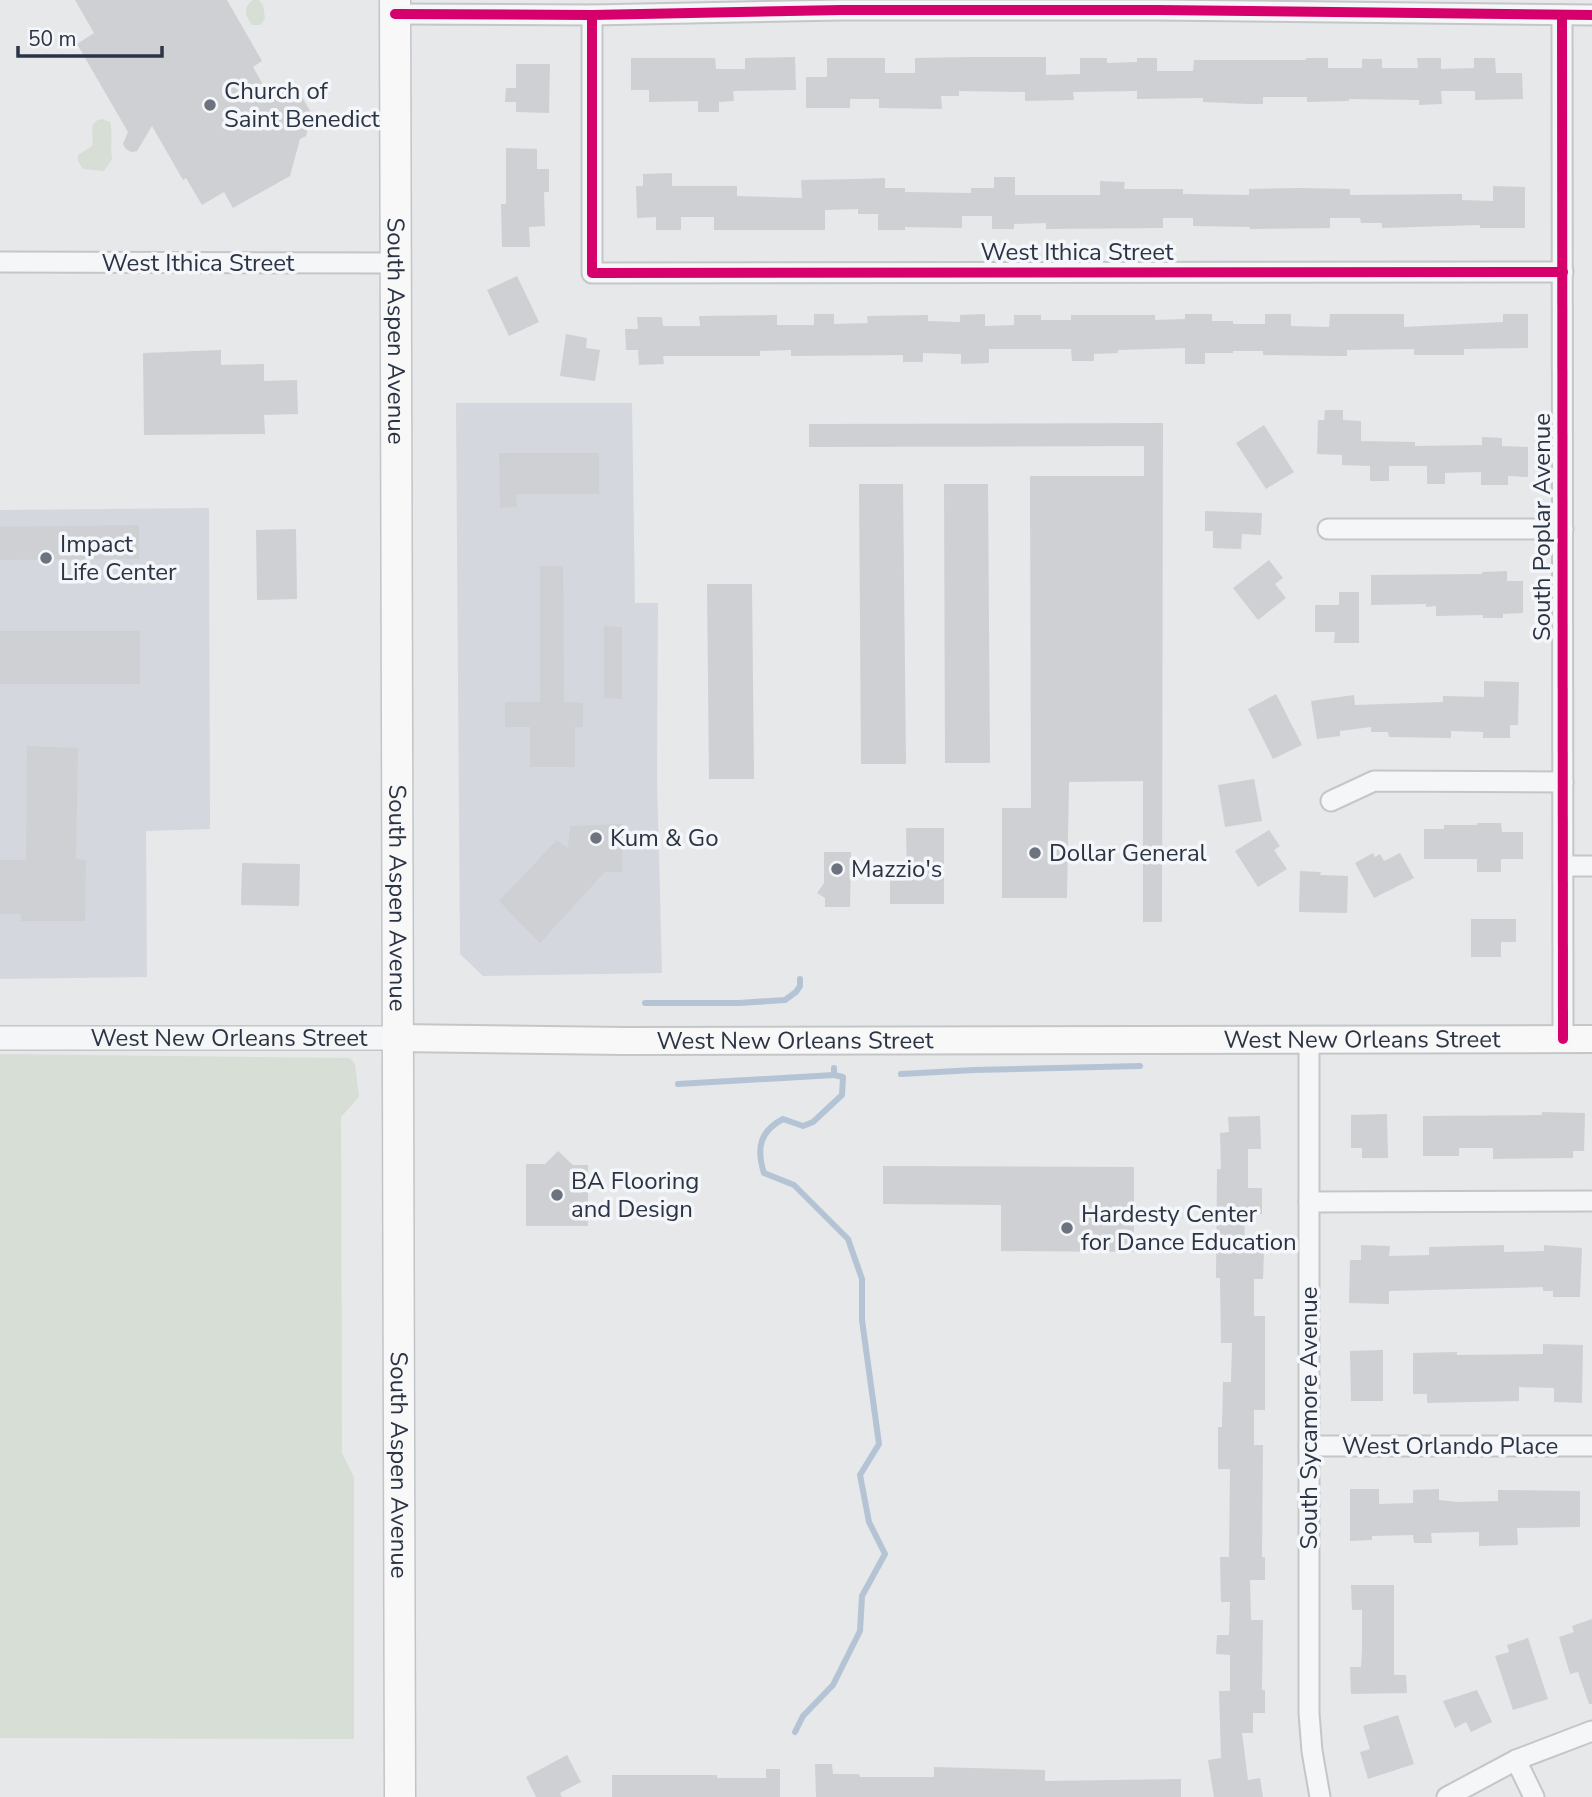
<svg xmlns="http://www.w3.org/2000/svg" width="1592" height="1797" font-family="'Nunito Sans',sans-serif">
  <style>
    .built { fill: #d4d7dd }
    .green { fill: #d6ded6 }
    .lines { fill: none; stroke-linecap: round; stroke-linejoin: round }
    .stream { stroke: #b4c4d5; stroke-width: 6 }
    .building { fill: #ced0d3 }
    .minor-casing { stroke: #c4c6c8; stroke-width: 23 }
    .tertiary-casing { stroke: #c4c6c8; stroke-width: 26 }
    .secondary-casing { stroke: #c4c6c8; stroke-width: 30 }
    .primary-casing { stroke: #c2c5c8; stroke-width: 33 }
    .minor { stroke: #f5f6f7; stroke-width: 19 }
    .tertiary { stroke: #f5f6f7; stroke-width: 23 }
    .secondary { stroke: #f8f8f8; stroke-width: 26 }
    .primary { stroke: #f8f8f8; stroke-width: 30 }
    .cycleway-casing { stroke: #f4f6f9; stroke-width: 15 }
    .cycleway { stroke: #d6006c; stroke-width: 10 }
    .poi-dot { fill: #6c737f; stroke: #f4f6f9; stroke-width: 2.5 }
    .labels { text-anchor: middle; stroke-width: 7; stroke-linejoin: round; paint-order: stroke }
    .poi-label { font-size: 24px; fill: #2b3445; stroke: #f4f6f9; text-anchor: start }
    .street-label { font-size: 24px; fill: #2b3445; stroke: #f4f6f9 }
  </style>
  <rect width="100%" height="100%" fill="#e6e8ea"/>
  <!-- built -->
  <g class="built">
    <polygon points="456,403 632,403 635,603 658,603 657,779 662,973 483,976 460,954"/>
    <polygon points="209,508 210,829 146,831 147,977 0,979 0,510"/>
  </g>
  <!-- green -->
  <g class="green">
    <path d="M253,0H259L263,5L265,19L260,25H252C245,15 242,8 253,0Z"/>
    <path d="M102,119L110,122C113,132 110,147 112,159L104,171L83,169L78,161V155L92,146C95,134 86,122 102,119Z"/>
    <polygon points="0,1054 350,1058 355,1064 359,1097 341,1117 342,1453 354,1477 354,1739 0,1738"/>
  </g>
  <g class="lines">
    <!-- stream -->
    <g class="stream">
      <polyline points="645,1003 739,1003 785,1000 796,992 800,986 800,979"/>
      <polyline points="901,1074 974,1070 1140,1066"/>
      <polyline points="678,1084 834,1075"/>
      <path d="M795,1732L803,1716L833,1685L860,1631L862,1596L885,1554L869,1522L860,1475L879,1444L862,1320V1279L848,1239L794,1185L764,1173C756,1148 760,1131 783,1119L803,1126L813,1122L842,1095L843,1077L834,1075V1068"/>
    </g>
  </g>
  <!-- building -->
  <g class="building">
    <polygon points="75,0 227,0 262,61 253,67 265,88 302,97 312,114 306,136 300,139 290,176 233,208 224,192 202,205 186,178 183,180 152,126 137,151 131,152 126,149 123,144 128,132 77,44 94,33"/>
    <polygon points="795,57 796,90 733,91 734,101 719,102 719,112 698,112 698,101 649,102 649,90 631,90 631,58 715,58 716,69 745,69 745,58"/>
    <polygon points="970,57 1046,57 1046,75 1080,74 1080,58 1107,58 1107,63 1137,62 1137,58 1157,58 1157,71 1193,71 1194,60 1306,60 1306,58 1328,58 1328,68 1362,68 1362,59 1382,59 1382,68 1418,68 1417,58 1441,58 1441,69 1474,68 1474,58 1495,58 1496,73 1522,73 1523,99 1475,100 1475,91 1441,91 1442,104 1419,105 1419,100 1349,99 1349,101 1307,102 1307,97 1263,97 1263,104 1248,104 1203,102 1203,98 1137,99 1137,91 1073,92 1074,100 1025,101 1025,92 959,91 959,96 941,96 942,109 879,108 879,99 850,99 850,108 806,108 806,77 827,77 827,58 885,58 885,73 915,73 915,58"/>
    <polygon points="516,64 550,64 549,113 516,112 516,102 505,102 506,88 516,88"/>
    <polygon points="506,148 537,149 537,169 549,169 549,192 544,192 545,226 529,227 530,247 502,247 501,204 506,204"/>
    <polygon points="672,173 672,186 737,186 737,196 802,198 801,180 857,179 885,178 885,188 905,188 905,192 971,193 971,188 994,188 994,177 1015,177 1015,195 1100,195 1100,181 1125,182 1124,189 1183,189 1183,194 1249,195 1249,189 1300,188 1350,189 1350,195 1462,194 1462,200 1493,201 1493,186 1525,187 1525,228 1480,228 1480,225 1382,228 1382,223 1361,223 1360,218 1330,218 1330,228 1250,229 1250,227 1193,226 1193,218 1163,218 1163,228 1046,229 1046,223 1014,224 1014,229 992,229 992,216 962,216 962,228 905,227 905,230 878,230 878,214 858,214 858,209 825,210 825,230 714,230 714,217 681,217 681,230 656,230 656,217 637,218 636,186 643,186 643,174"/>
    <polygon points="517,276 539,322 509,336 487,290"/>
    <polygon points="814,314 834,314 834,324 868,323 867,316 928,315 928,321 960,322 960,315 985,314 985,326 1014,325 1014,315 1041,315 1041,320 1071,320 1071,315 1155,315 1155,320 1185,319 1185,314 1212,314 1212,321 1233,321 1233,324 1265,324 1265,314 1291,314 1291,326 1329,327 1330,314 1404,314 1404,327 1503,322 1503,314 1528,314 1528,348 1464,349 1464,355 1414,355 1414,349 1347,350 1347,356 1335,356 1263,355 1263,351 1233,351 1233,353 1205,353 1205,364 1185,364 1185,348 1118,350 1118,353 1094,354 1094,361 1072,361 1071,349 989,349 989,363 961,364 961,354 923,353 923,362 903,362 903,355 791,356 791,350 760,351 760,356 663,356 664,364 639,365 638,350 626,350 625,329 638,329 637,317 662,317 663,326 700,326 699,316 777,315 777,325 814,325"/>
    <polygon points="566,334 587,338 586,348 600,350 595,381 560,376"/>
    <polygon points="221,350 221,365 264,364 264,381 297,380 298,414 264,415 265,434 144,435 143,353"/>
    <polygon points="1325,410 1343,410 1343,420 1361,421 1361,441 1415,442 1415,446 1482,445 1482,437 1502,438 1502,446 1528,447 1528,477 1508,476 1508,485 1481,485 1481,472 1445,473 1445,484 1427,484 1427,466 1389,466 1389,481 1370,481 1370,466 1342,465 1342,455 1317,454 1318,420 1324,420"/>
    <polygon points="1163,423 1162,922 1143,922 1143,781 1069,782 1067,898 1002,898 1002,808 1031,808 1030,476 1144,476 1144,446 809,447 809,424"/>
    <polygon points="1264,425 1294,472 1266,489 1236,443"/>
    <polygon points="499,453 599,453 599,494 516,494 517,507 500,508"/>
    <polygon points="859,484 903,484 906,764 861,764"/>
    <polygon points="944,484 988,484 990,763 945,763"/>
    <polygon points="1205,511 1262,513 1261,535 1242,534 1241,549 1213,548 1213,531 1205,531"/>
    <polygon points="139,525 139,559 0,560 0,527"/>
    <polygon points="296,529 297,599 257,600 256,530"/>
    <polygon points="1269,560 1283,578 1275,584 1286,598 1258,620 1233,588"/>
    <polygon points="540,566 563,566 564,702 583,703 583,727 575,727 575,767 530,767 530,727 505,727 505,702 540,702"/>
    <polygon points="1507,571 1507,581 1523,581 1523,613 1503,614 1503,618 1483,618 1483,615 1436,616 1436,606 1426,607 1426,604 1371,605 1371,575 1482,574 1482,572"/>
    <polygon points="707,584 752,584 754,779 709,779"/>
    <polygon points="1339,592 1359,592 1359,643 1334,643 1335,632 1315,632 1315,605 1339,605"/>
    <polygon points="604,626 622,627 622,699 604,698"/>
    <rect x="0" y="631" width="140" height="53"/>
    <polygon points="1484,681 1519,682 1518,725 1510,725 1510,738 1483,738 1483,732 1451,731 1451,738 1389,737 1388,732 1371,732 1371,727 1340,731 1340,736 1317,739 1311,701 1354,695 1355,705 1443,702 1443,696 1484,697"/>
    <polygon points="1276,694 1302,745 1273,759 1248,709"/>
    <polygon points="27,746 78,748 76,859 86,860 85,921 21,921 21,914 0,914 0,860 26,860"/>
    <polygon points="1254,779 1262,821 1225,827 1218,785"/>
    <polygon points="1477,823 1501,823 1502,832 1523,832 1523,859 1501,859 1501,872 1477,872 1477,859 1424,859 1424,829 1444,829 1444,825 1477,825"/>
    <polygon points="623,824 622,872 605,872 540,943 499,901 557,840 568,849 570,826"/>
    <polygon points="906,828 944,828 944,904 890,904 890,880 907,880"/>
    <polygon points="1269,830 1280,846 1274,850 1287,869 1258,887 1235,851"/>
    <polygon points="824,852 851,852 850,907 825,907 825,898 817,893 824,883"/>
    <polygon points="1373,853 1375,857 1380,854 1384,861 1400,853 1414,878 1374,898 1355,863"/>
    <polygon points="242,863 300,864 299,906 241,905"/>
    <polygon points="1300,871 1321,872 1320,875 1348,876 1347,913 1299,912"/>
    <polygon points="1471,919 1516,919 1516,942 1501,942 1501,957 1471,957"/>
    <polygon points="1542,1112 1585,1113 1584,1151 1573,1151 1573,1158 1493,1159 1493,1148 1459,1148 1459,1156 1423,1156 1423,1116 1542,1115"/>
    <polygon points="1387,1114 1388,1158 1362,1158 1362,1148 1351,1148 1351,1115"/>
    <polygon points="1260,1116 1261,1149 1248,1149 1248,1188 1262,1188 1262,1214 1245,1214 1244,1250 1264,1251 1263,1279 1254,1279 1254,1316 1265,1316 1265,1410 1254,1410 1254,1445 1263,1445 1262,1557 1265,1557 1265,1580 1250,1580 1251,1620 1263,1620 1262,1690 1265,1690 1265,1713 1253,1713 1253,1733 1242,1733 1248,1780 1260,1778 1263,1797 1214,1797 1208,1760 1221,1758 1219,1691 1230,1691 1230,1655 1216,1654 1217,1635 1229,1635 1230,1602 1221,1602 1220,1557 1229,1557 1230,1469 1218,1469 1218,1427 1222,1427 1223,1382 1231,1382 1232,1343 1221,1343 1220,1278 1216,1278 1217,1169 1221,1169 1220,1133 1229,1132 1228,1117"/>
    <polygon points="558,1151 573,1165 588,1165 588,1226 526,1226 526,1164 545,1164"/>
    <polygon points="883,1166 1134,1167 1134,1252 1001,1251 1001,1205 883,1204"/>
    <polygon points="1361,1245 1390,1246 1389,1256 1429,1255 1429,1247 1504,1245 1504,1252 1544,1251 1544,1245 1582,1248 1580,1297 1553,1297 1553,1291 1543,1291 1543,1287 1389,1291 1389,1304 1349,1303 1350,1260 1361,1260"/>
    <polygon points="1543,1344 1583,1345 1582,1403 1554,1402 1554,1388 1519,1387 1519,1401 1427,1403 1427,1394 1413,1394 1413,1353 1457,1352 1457,1355 1543,1354"/>
    <polygon points="1383,1350 1383,1401 1351,1401 1350,1351"/>
    <polygon points="1350,1489 1379,1489 1379,1504 1413,1503 1413,1490 1439,1489 1439,1500 1459,1502 1498,1501 1498,1490 1580,1491 1580,1527 1517,1528 1518,1545 1479,1546 1479,1532 1431,1533 1432,1543 1414,1543 1413,1535 1372,1536 1372,1540 1350,1541"/>
    <polygon points="1351,1585 1394,1585 1394,1675 1406,1675 1407,1693 1351,1694 1350,1667 1361,1667 1362,1649 1362,1610 1352,1610"/>
    <polygon points="1592,1619 1592,1704 1589,1704 1578,1672 1570,1674 1559,1637 1574,1632 1572,1626"/>
    <polygon points="1528,1638 1548,1699 1513,1710 1495,1656 1509,1652 1507,1645"/>
    <polygon points="1477,1690 1492,1722 1471,1732 1466,1722 1455,1728 1443,1701"/>
    <polygon points="1398,1715 1414,1764 1368,1779 1360,1752 1370,1749 1363,1726"/>
    <polygon points="567,1755 581,1782 560,1793 562,1797 536,1797 526,1777"/>
    <polygon points="815,1764 832,1764 833,1774 859,1774 860,1777 934,1777 934,1767 1045,1770 1045,1781 1181,1779 1181,1797 816,1797"/>
    <polygon points="766,1769 780,1769 780,1797 612,1797 612,1775 717,1775 717,1778 766,1778"/>
  </g>
  <g class="lines">
    <defs>
      <g id="minor">
        <polyline points="395,14 592,15 841,10 1158,10 1592,15"/>
        <polyline points="592,15 592,273 1563,272"/>
        <polyline points="1562,15 1563,1039"/>
        <polyline points="0,262 395,263"/>
        <polyline points="1328,529 1563,529"/>
        <polyline points="1331,801 1374,781 1563,782"/>
        <polyline points="1564,866 1592,866"/>
        <polyline points="1309,1039 1309,1713 1312,1751 1320,1797"/>
        <polyline points="1309,1202 1592,1201"/>
        <polyline points="1309,1446 1592,1446"/>
        <polyline points="1516,1760 1534,1797"/>
        <polyline points="1447,1797 1516,1760 1592,1731"/>
      </g>
      <g id="tertiary">
        <path id="s1" d="M0,1038H398"/>
      </g>
      <g id="secondary">
        <path id="s2" d="M398,1038L624,1041L1592,1039"/>
      </g>
      <g id="primary">
        <path id="s3" d="M395,0L400,1797"/>
      </g>
    </defs>
    <!-- minor casing -->
    <use href="#minor" class="minor-casing"/>
    <!-- tertiary casing -->
    <use href="#tertiary" class="tertiary-casing"/>
    <!-- secondary casing -->
    <use href="#secondary" class="secondary-casing"/>
    <!-- primary casing -->
    <use href="#primary" class="primary-casing"/>
    <!-- minor -->
    <use href="#minor" class="minor"/>
    <!-- tertiary -->
    <use href="#tertiary" class="tertiary"/>
    <!-- secondary -->
    <use href="#secondary" class="secondary"/>
    <!-- primary -->
    <use href="#primary" class="primary"/>
    <defs>
      <g id="cycleway">
        <polyline points="395,14 592,15 841,10 1158,10 1592,15"/>
        <polyline points="592,15 592,273 1563,272"/>
        <polyline points="1562,15 1563,1039"/>
      </g>
    </defs>
    <!-- cycleway casing -->
    <use href="#cycleway" class="cycleway-casing"/>
    <!-- cycleway -->
    <use href="#cycleway" class="cycleway"/>
  </g>
  <!-- markers -->
  <g class="poi-dot">
    <circle cx="210" cy="105" r="7"/>
    <circle cx="46" cy="558" r="7"/>
    <circle cx="596" cy="838" r="7"/>
    <circle cx="1035" cy="853" r="7"/>
    <circle cx="837" cy="869" r="7"/>
    <circle cx="557" cy="1195" r="7"/>
    <circle cx="1067" cy="1228" r="7"/>
  </g>
  <g class="labels">
    <!-- poi labels -->
    <g class="poi-label">
      <text x="224" y="99">Church of<tspan x="224" dy="28">Saint Benedict</tspan></text>
      <text x="60" y="552">Impact<tspan x="60" dy="28">Life Center</tspan></text>
      <text x="610" y="846">Kum &amp; Go</text>
      <text x="1049" y="861">Dollar General</text>
      <text x="851" y="877">Mazzio's</text>
      <text x="571" y="1189">BA Flooring<tspan x="571" dy="28">and Design</tspan></text>
      <text x="1081" y="1222">Hardesty Center<tspan x="1081" dy="28">for Dance Education</tspan></text>
    </g>
    <!-- street labels -->
    <g class="street-label">
      <text x="1077" y="260">West Ithica Street</text>
      <text x="198" y="271">West Ithica Street</text>
      <text dy="8" stroke="none"><textPath href="#s3" startOffset="331">South Aspen Avenue</textPath></text>
      <text transform="translate(1542 527) rotate(-90)" y="8">South Poplar Avenue</text>
      <text dy="8" stroke="none"><textPath href="#s3" startOffset="898">South Aspen Avenue</textPath></text>
      <text dy="8" stroke="none"><textPath href="#s1" startOffset="229">West New Orleans Street</textPath></text>
      <text dy="8" stroke="none"><textPath href="#s2" startOffset="964">West New Orleans Street</textPath></text>
      <text dy="8" stroke="none"><textPath href="#s2" startOffset="397">West New Orleans Street</textPath></text>
      <text transform="translate(1309 1418) rotate(-90)" y="8">South Sycamore Avenue</text>
      <text x="1450" y="1454">West Orlando Place</text>
      <text dy="8" stroke="none"><textPath href="#s3" startOffset="1465">South Aspen Avenue</textPath></text>
    </g>
  </g>
  <!-- scale -->
  <path d="M18 46v10h144v-10" fill="none" stroke="#2b3445" stroke-width="3.5"/>
  <text x="28" y="46" font-size="21" fill="#2b3445" stroke="#f4f6f9" stroke-width="5" paint-order="stroke">50 m</text>
</svg>
